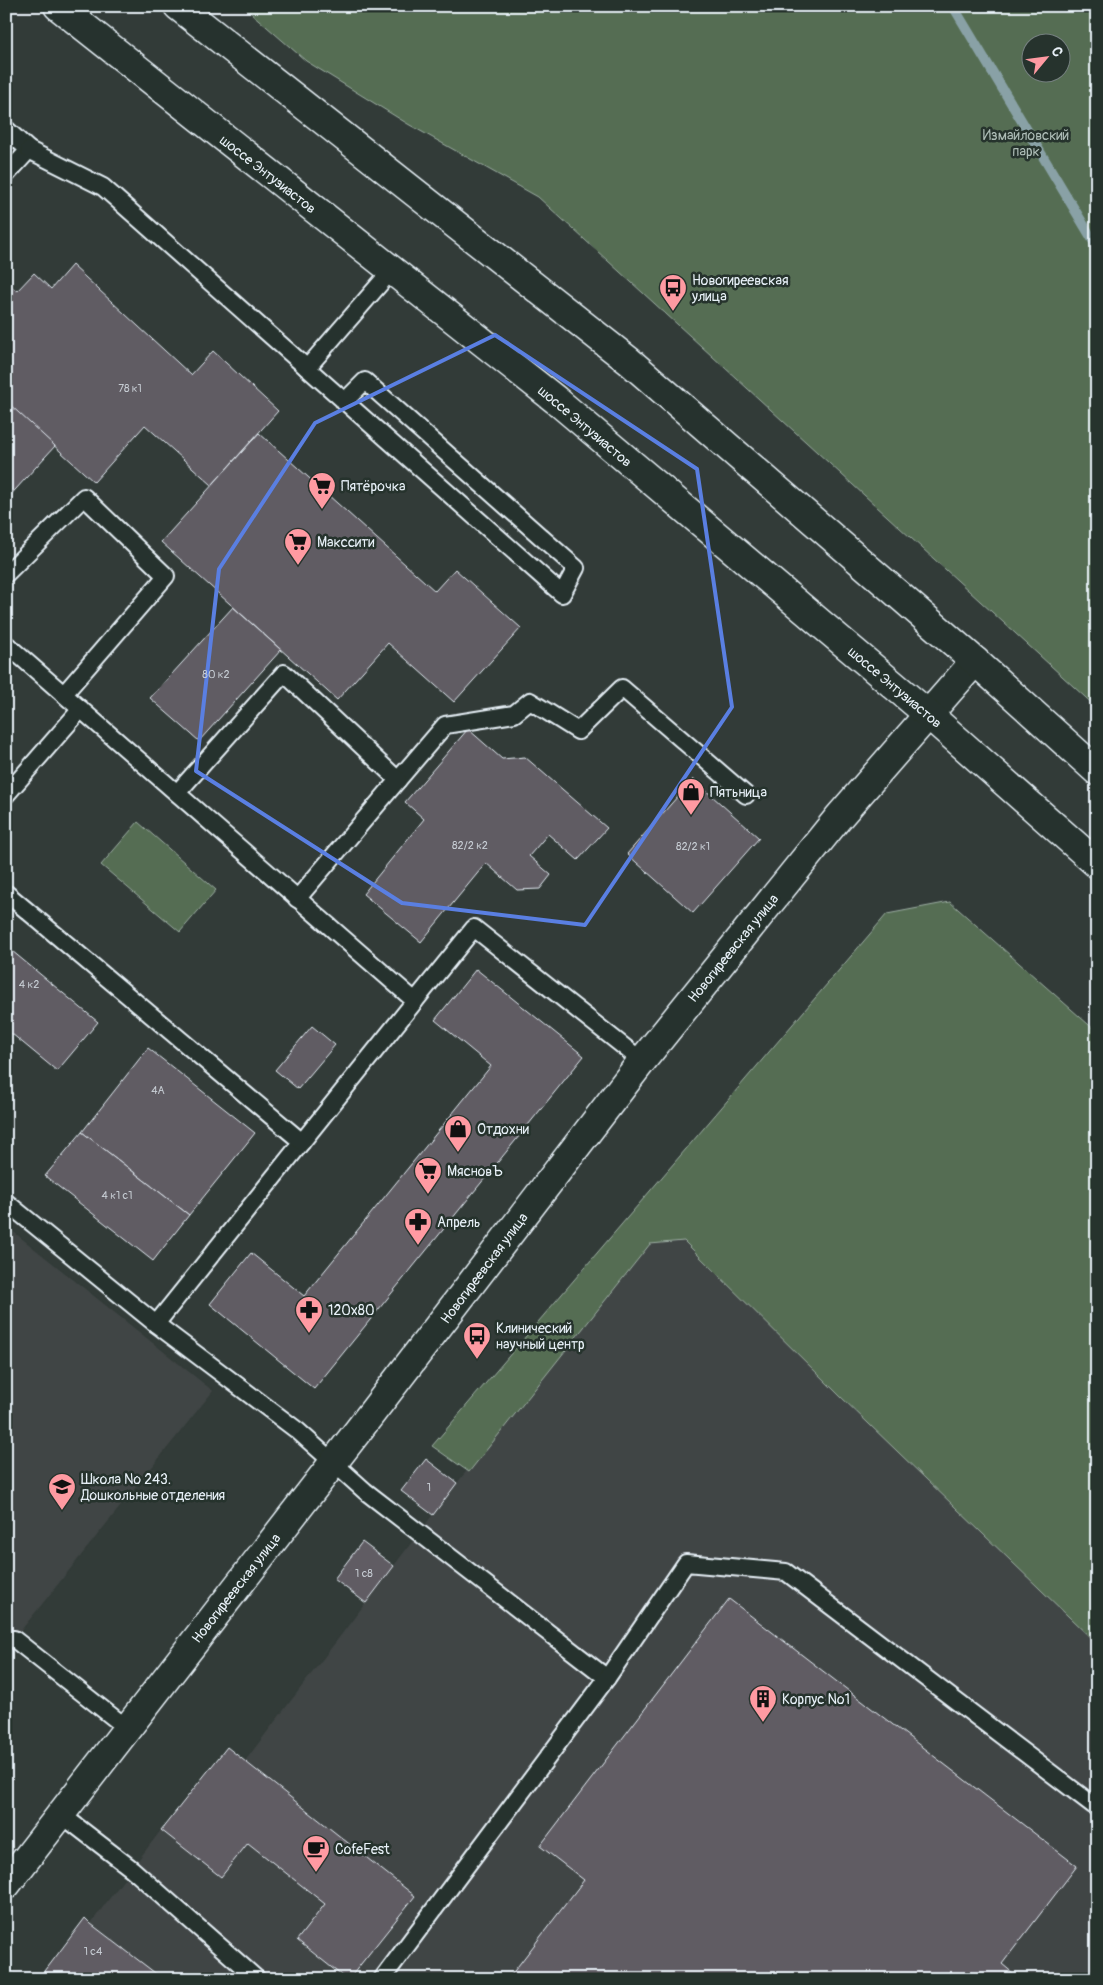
<svg xmlns="http://www.w3.org/2000/svg" width="1103" height="1985" font-family="Pangolin,sans-serif">
  <style>
    .built { fill: #404545 }
    .green { fill: #546d52; stroke: #9eafa5; fill-rule: evenodd }
    .lines { fill: none; stroke-linecap: round; stroke-linejoin: round }
    .stream { stroke: #89a1a6; stroke-width: 10 }
    .building { fill: #615b64; stroke: #e8f1f8 }
    .service-casing { stroke: #e8f1f8; stroke-width: 20 }
    .secondary-casing { stroke: #e8f1f8; stroke-width: 31 }
    .primary-casing { stroke: #e8f1f8; stroke-width: 31 }
    .service { stroke: #26332d; stroke-width: 16 }
    .secondary { stroke: #26332d; stroke-width: 28 }
    .primary { stroke: #26332d; stroke-width: 28 }
    .marked { fill: none; stroke: #5a7fe2; stroke-width: 4; stroke-linejoin: round }
    .labels { text-anchor: middle; stroke-width: 5; stroke-linejoin: round; paint-order: stroke }
    .number-label { font-size: 11px; fill: #c6ccd3 }
    .park-label { font-size: 14px; fill: #adbcb6; stroke: #26332d }
    .street-label { font-size: 14px; fill: #e8f1f8; stroke: #26332d }
    .poi-label { font-size: 14px; fill: #e8f1f8; stroke: #26332d; text-anchor: start }
  </style>
  <rect width="100%" height="100%" fill="#323b38"/>
  <filter id="ink" filterUnits="userSpaceOnUse"><feTurbulence type="fractalNoise" baseFrequency=".02" numOctaves="2"/><feDisplacementMap in="SourceGraphic" scale="10" xChannelSelector="R" yChannelSelector="G"/><feConvolveMatrix kernelMatrix="1 2 1 2 8 2 1 2 1" color-interpolation-filters="sRGB"/></filter>
  <g filter="url(#ink)">
    <!-- built -->
    <g class="built">
      <polygon points="881,951 1097,1144 1097,1979 39,1979 85,1918 91,1923 161,1830 227,1747 245,1761 457,1483"/>
      <polygon points="6,1226 213,1391 6,1649"/>
    </g>
    <!-- green -->
    <g class="green">
      <path d="M243,6H1097V708L538,197L408,124L306,61ZM1030,42H1060V72H1030Z"/>
      <polygon points="138,822 216,890 180,932 101,865"/>
      <polygon points="950,902 1097,1032 1097,1644 840,1396 684,1241 650,1244 469,1472 432,1446 887,914"/>
    </g>
    <g class="lines">
      <!-- stream -->
      <polyline class="stream" points="953,6 1097,247"/>
    </g>
    <!-- building -->
    <g class="building">
      <polygon points="72,265 191,375 213,351 278,411 212,485 145,425 94,482 6,402 6,282 17,291 34,273 51,289"/>
      <polygon points="7,402 55,446 6,500 6,403"/>
      <polygon points="259,433 435,591 455,569 521,628 454,702 388,643 337,700 161,542"/>
      <polygon points="233,607 281,650 199,741 150,698"/>
      <polygon points="468,729 502,759 525,757 607,828 578,860 548,834 529,856 551,875 540,889 517,890 486,863 421,942 363,894 424,819 405,802"/>
      <polygon points="693,779 759,838 693,913 627,854"/>
      <polygon points="6,946 98,1022 57,1071 6,1029"/>
      <polygon points="476,969 584,1056 314,1389 210,1304 251,1253 304,1296 491,1066 435,1020"/>
      <polygon points="312,1026 335,1045 298,1089 275,1070"/>
      <polygon points="148,1048 255,1133 189,1215 82,1132"/>
      <polygon points="82,1132 189,1215 153,1261 45,1176"/>
      <polygon points="426,1459 457,1483 433,1515 401,1491"/>
      <polygon points="362,1542 394,1566 366,1603 334,1579"/>
      <polygon points="729,1599 1077,1866 1002,1964 1020,1979 508,1979 584,1880 540,1846"/>
      <polygon points="227,1747 415,1896 349,1979 346,1979 297,1940 325,1904 248,1843 221,1877 161,1830"/>
      <polygon points="85,1918 91,1924 163,1979 39,1979"/>
    </g>
    <g class="lines">
      <defs>
        <g id="service">
          <polyline points="6,129 29,150 6,175"/>
          <polyline points="29,150 103,187 562,594 576,568 365,381 344,402"/>
          <polyline points="307,368 391,271"/>
          <polyline points="6,574 84,497 166,576 64,694"/>
          <polyline points="6,644 415,1001 156,1324"/>
          <polyline points="398,780 445,725 514,714 530,701 578,731 622,688 746,795"/>
          <polyline points="177,793 284,673 398,780 297,899"/>
          <polyline points="6,795 81,709"/>
          <polyline points="6,893 302,1142"/>
          <polyline points="415,1001 474,928 642,1061"/>
          <polyline points="6,1202 156,1324 298,1431 365,1491 607,1678"/>
          <polyline points="14,1639 128,1729"/>
          <polyline points="62,1815 132,1869 257,1979"/>
          <polyline points="382,1979 607,1678 686,1563 786,1572 1097,1808"/>
        </g>
        <polyline id="secondary" points="6,1885 361,1427 642,1061 838,818 975,661"/>
        <g id="primary">
          <polyline points="58,6 556,400 929,715 1097,864"/>
          <polyline points="178,6 629,361 975,661 1097,771"/>
        </g>
      </defs>
      <!-- service casing -->
      <use href="#service" class="service-casing"/>
      <!-- secondary casing -->
      <use href="#secondary" class="secondary-casing"/>
      <!-- primary casing -->
      <use href="#primary" class="primary-casing"/>
      <!-- service -->
      <use href="#service" class="service"/>
      <!-- secondary -->
      <use href="#secondary" class="secondary"/>
      <!-- primary -->
      <use href="#primary" class="primary"/>
    </g>
  </g>
  <!-- marked area -->
  <path class="marked" d="M495,335L697,469L732,707L585,925L402,903L196,771L219,569L315,423Z"/>
  <!-- icons -->
  <defs>
    <symbol id="bus-pin" viewBox="-11 -11 22 30"><path d="M0 17L-7.5 6A9.5 9.5 0 1 1 7.5 6Z" fill="#ff9aa2" stroke="#26332d"/><path d="M-5-6H5V4H4V6H2V4H-2V6H-4V4H-5ZM-3.5-4V0h7V-4ZM-3.5 1.2v1.5H-2V1.2ZM2 1.2v1.5H3.5V1.2Z" fill="#111"/></symbol>
    <symbol id="supermarket-pin" viewBox="-11 -11 22 30"><path d="M0 17L-7.5 6A9.5 9.5 0 1 1 7.5 6Z" fill="#ff9aa2" stroke="#26332d"/><path d="M-6-5.5h2.5l.6 2H6L4.5 2H-2.5L-4.4-4H-6ZM-1.5 3.2a1.3 1.3 0 1 0 .1 0ZM3 3.2a1.3 1.3 0 1 0 .1 0Z" fill="#111"/></symbol>
    <symbol id="shop-pin" viewBox="-11 -11 22 30"><path d="M0 17L-7.5 6A9.5 9.5 0 1 1 7.5 6Z" fill="#ff9aa2" stroke="#26332d"/><path d="M-5-2.5h2.3a2.7 3.5 0 0 1 5.4 0H5L5.5 6h-11ZM-1.5-2.5h3a1.5 2.3 0 0 0-3 0Z" fill="#111"/></symbol>
    <symbol id="pharmacy-pin" viewBox="-11 -11 22 30"><path d="M0 17L-7.5 6A9.5 9.5 0 1 1 7.5 6Z" fill="#ff9aa2" stroke="#26332d"/><path d="M-2-6h4v4h4v4h-4v4h-4v-4h-4v-4h4Z" fill="#111"/></symbol>
    <symbol id="school-pin" viewBox="-11 -11 22 30"><path d="M0 17L-7.5 6A9.5 9.5 0 1 1 7.5 6Z" fill="#ff9aa2" stroke="#26332d"/><path d="M0-5L7-2L0 1L-7-2ZM-4 1L0 2.5L4 1V4Q0 6-4 4Z" fill="#111"/></symbol>
    <symbol id="building-pin" viewBox="-11 -11 22 30"><path d="M0 17L-7.5 6A9.5 9.5 0 1 1 7.5 6Z" fill="#ff9aa2" stroke="#26332d"/><path d="M-4-6H4V6H1V3H-1V6H-4ZM-2.5-4.3h1.7v1.8h-1.7ZM.8-4.3h1.7v1.8H.8ZM-2.5-1h1.7V.8h-1.7ZM.8-1h1.7V.8H.8Z" fill="#111"/></symbol>
    <symbol id="cafe-pin" viewBox="-11 -11 22 30"><path d="M0 17L-7.5 6A9.5 9.5 0 1 1 7.5 6Z" fill="#ff9aa2" stroke="#26332d"/><path d="M-5.5-4.5H6V0H3Q3 3.5 0 3.5H-2.5Q-5.5 3.5-5.5 0ZM3-3.2v2h1.7v-2ZM-6 4.5H4V6H-6Z" fill="#111"/></symbol>
  </defs>
  <g fill-rule="evenodd">
    <use href="#bus-pin" x="657" y="272" width="32" height="43"/>
    <use href="#supermarket-pin" x="306" y="470" width="32" height="43"/>
    <use href="#supermarket-pin" x="282" y="526" width="32" height="43"/>
    <use href="#shop-pin" x="675" y="776" width="32" height="43"/>
    <use href="#shop-pin" x="442" y="1113" width="32" height="43"/>
    <use href="#supermarket-pin" x="412" y="1155" width="32" height="43"/>
    <use href="#pharmacy-pin" x="402" y="1206" width="32" height="43"/>
    <use href="#pharmacy-pin" x="293" y="1294" width="32" height="43"/>
    <use href="#bus-pin" x="461" y="1320" width="32" height="43"/>
    <use href="#school-pin" x="46" y="1471" width="32" height="43"/>
    <use href="#building-pin" x="747" y="1683" width="32" height="43"/>
    <use href="#cafe-pin" x="300" y="1833" width="32" height="43"/>
  </g>
  <g class="labels">
    <!-- number labels -->
    <g class="number-label">
      <text x="130" y="392">78 к1</text>
      <text x="216" y="678">80 к2</text>
      <text x="470" y="849">82/2 к2</text>
      <text x="693" y="850">82/2 к1</text>
      <text x="29" y="988">4 к2</text>
      <text x="158" y="1094">4А</text>
      <text x="117" y="1199">4 к1 с1</text>
      <text x="429" y="1491">1</text>
      <text x="364" y="1577">1 c8</text>
      <text x="93" y="1955">1 с4</text>
    </g>
    <!-- park labels -->
    <g class="park-label">
      <text x="1026" y="140">Измайловский<tspan x="1026" dy="16">парк</tspan></text>
    </g>
    <!-- street labels -->
    <g class="street-label">
      <text transform="translate(268 174) rotate(38)" y="5">шоссе Энтузиастов</text>
      <text transform="translate(585 426) rotate(40)" y="5">шоссе Энтузиастов</text>
      <text transform="translate(895 687) rotate(40)" y="5">шоссе Энтузиастов</text>
      <text transform="translate(733 948) rotate(-51)" y="5">Новогиреевская улица</text>
      <text transform="translate(484 1268) rotate(-53)" y="5">Новогиреевская улица</text>
      <text transform="translate(236 1588) rotate(-52)" y="5">Новогиреевская улица</text>
    </g>
    <!-- poi labels -->
    <g class="poi-label">
      <text x="692" y="285">Новогиреевская<tspan x="692" dy="16">улица</tspan></text>
      <text x="341" y="491">Пятёрочка</text>
      <text x="317" y="547">Макссити</text>
      <text x="710" y="797">Пятьница</text>
      <text x="477" y="1134">Отдохни</text>
      <text x="447" y="1176">МясновЪ</text>
      <text x="437" y="1227">Апрель</text>
      <text x="328" y="1315">120x80</text>
      <text x="496" y="1333">Клинический<tspan x="496" dy="16">научный центр</tspan></text>
      <text x="81" y="1484">Школа № 243.<tspan x="81" dy="16">Дошкольные отделения</tspan></text>
      <text x="782" y="1704">Корпус №1</text>
      <text x="335" y="1854">CofeFest</text>
    </g>
  </g>
  <!-- margin -->
  <rect width="1103" height="1985" fill="none" stroke="#26332d" stroke-width="25"/>
  <rect x="12" y="12" width="1078" height="1960" fill="none" stroke="#e8f1f8" stroke-width="2" filter="url(#ink)"/>
  <!-- north arrow -->
  <g transform="translate(1046 58) rotate(61)"><circle r="24" fill="#26332d" stroke="#747f7e"/>
  <path d="M0-4L9 19L0 12L-9 19Z" fill="#ff9aa2"/>
  <text y="-8" font-size="14" font-weight="bold" text-anchor="middle" fill="#e8f1f8">С</text>
  </g>
</svg>
